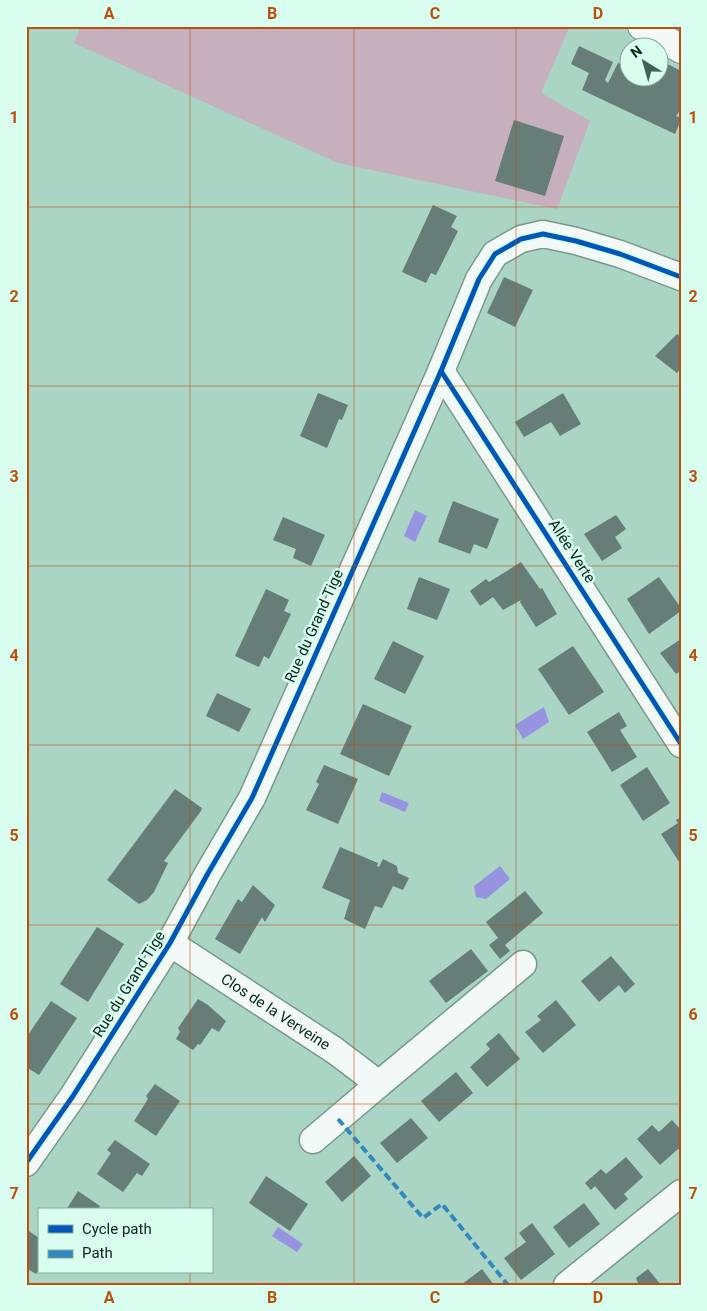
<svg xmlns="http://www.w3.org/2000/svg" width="707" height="1311" font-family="Roboto,sans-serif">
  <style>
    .green { fill: #c7b0bd }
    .water { fill: #9694e1 }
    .building { fill: #667e77 }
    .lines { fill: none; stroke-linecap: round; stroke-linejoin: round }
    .street-casing { stroke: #77998c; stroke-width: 29 }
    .secondary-casing { stroke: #77998c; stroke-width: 30 }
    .street { stroke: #f2f9f6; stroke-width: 26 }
    .secondary { stroke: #f2f9f6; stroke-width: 28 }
    .quiet { stroke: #3088be; stroke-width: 4; stroke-dasharray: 8 4; stroke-linecap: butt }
    .cycleway-casing { stroke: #d9fdee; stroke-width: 8 }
    .cycleway { stroke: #0057b8; stroke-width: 5 }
    .grid { fill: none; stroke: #ba4f0f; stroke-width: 1; stroke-opacity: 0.55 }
    .labels { text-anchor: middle; stroke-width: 5; stroke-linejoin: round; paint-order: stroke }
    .street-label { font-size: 15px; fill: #04251b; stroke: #d9fdee }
    .neatline { fill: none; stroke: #ba4f0f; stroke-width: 2 }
    .grid-label { font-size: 16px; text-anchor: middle; font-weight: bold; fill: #ba4f0f }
  </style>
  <rect width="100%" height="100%" fill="#aad4c4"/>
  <!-- green -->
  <polygon class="green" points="81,26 570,26 541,93 590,121 557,209 338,163 74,43"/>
  <!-- water -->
  <g class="water">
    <polygon points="415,510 427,516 415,542 404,536"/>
    <polygon points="544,707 549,722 523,739 515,725"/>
    <polygon points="382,792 409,803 405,812 379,801"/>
    <polygon points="500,866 510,879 486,899 476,897 474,886"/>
    <polygon points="278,1227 303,1244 297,1252 272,1236"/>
  </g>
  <!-- building -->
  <g class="building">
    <polygon points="579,46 613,62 605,80 608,83 618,63 630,67 630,78 660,78 660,60 681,71 681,109 676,116 681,118 681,120 675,134 582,90 589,73 571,64"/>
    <polygon points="514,120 564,136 545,196 495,181"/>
    <polygon points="433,205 457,216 451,227 458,231 436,275 431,273 426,283 402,272"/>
    <polygon points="504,277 533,290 515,327 487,313"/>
    <polygon points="677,334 681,336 681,368 677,373 655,356"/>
    <polygon points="318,393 348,405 342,420 339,419 327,448 300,436"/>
    <polygon points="563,393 581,424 560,436 551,422 524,437 515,422"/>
    <polygon points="453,501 499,519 487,549 474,544 470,554 438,542"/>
    <polygon points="616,515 626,529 615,537 622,548 602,561 584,534"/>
    <polygon points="283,517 325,535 311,566 293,558 296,549 273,540"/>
    <polygon points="521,562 540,589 542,588 557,614 536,627 520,602 521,600 503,610 493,597 480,606 470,591 486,579 489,582"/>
    <polygon points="419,577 450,589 437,620 407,609"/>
    <polygon points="659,577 681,608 681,611 649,634 627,599"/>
    <polygon points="266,589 289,600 284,611 291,614 269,659 264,656 259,667 235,656"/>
    <polygon points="681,639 681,671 676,674 660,653"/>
    <polygon points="393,641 424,656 405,694 374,679"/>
    <polygon points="573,646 604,692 569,715 538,669"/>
    <polygon points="217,693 251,709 239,732 206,716"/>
    <polygon points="363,704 412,726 389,776 340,754"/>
    <polygon points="619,712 627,726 620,730 637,757 612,772 587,732"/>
    <polygon points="324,765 358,779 338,824 306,810 319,784 316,782"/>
    <polygon points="647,767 670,803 643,821 620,785"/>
    <polygon points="175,789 202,808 201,811 164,861 168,863 154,892 147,900 139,904 107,880"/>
    <polygon points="681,817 681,865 661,834 678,823 676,820"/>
    <polygon points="340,847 378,863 377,866 379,867 383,859 397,866 398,873 409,878 403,890 393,886 382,908 375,906 365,929 344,919 350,900 322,888"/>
    <polygon points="253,885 275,905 265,922 262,917 240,954 215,939 238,899 242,902"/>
    <polygon points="525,891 543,913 505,945 510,951 500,959 489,945 498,938 486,922"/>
    <polygon points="97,927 124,944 88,1002 60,984"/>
    <polygon points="471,949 488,971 446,1003 429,981"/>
    <polygon points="611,956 635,984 625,993 619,985 599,1002 581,981"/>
    <polygon points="198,999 208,1005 226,1021 219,1032 212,1028 200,1045 198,1044 193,1050 176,1039 180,1032 178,1028"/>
    <polygon points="556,1000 576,1025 543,1053 525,1032 541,1020 537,1016"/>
    <polygon points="51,1001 77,1018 39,1075 26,1067 26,1038"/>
    <polygon points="499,1033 520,1059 487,1087 470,1067 490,1049 486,1044"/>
    <polygon points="456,1072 473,1093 439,1122 421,1101"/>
    <polygon points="155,1084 180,1101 156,1136 134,1121 148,1099 146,1096"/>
    <polygon points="411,1118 428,1138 397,1163 380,1143"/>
    <polygon points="672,1120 681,1130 681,1152 678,1149 660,1165 637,1139 652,1125 659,1132"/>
    <polygon points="115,1140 150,1164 142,1176 137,1173 123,1192 97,1174 111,1153 107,1150"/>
    <polygon points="354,1156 371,1176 342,1202 325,1182"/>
    <polygon points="626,1157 643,1177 624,1194 628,1199 615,1210 595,1186 591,1190 585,1183 601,1169 606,1174"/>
    <polygon points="266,1176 308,1204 290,1231 249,1203"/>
    <polygon points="78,1191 100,1206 98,1210 66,1210"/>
    <polygon points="584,1203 600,1224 569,1248 553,1227"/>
    <polygon points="532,1223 555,1254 521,1280 504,1258 526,1242 519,1233"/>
    <polygon points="26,1229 39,1238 39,1270 36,1274 26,1268"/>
    <polygon points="482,1269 494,1285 461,1285"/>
    <polygon points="648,1269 661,1285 635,1285 638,1283 636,1278"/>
  </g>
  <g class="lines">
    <defs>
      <g id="street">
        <polyline points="441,371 681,744"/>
        <path id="s1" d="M170,943L334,1050L379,1084L523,964"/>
        <polyline points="313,1140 379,1084"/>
        <polyline points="26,1163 73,1096 170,943 207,875 252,798 441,371 479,279 495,254 521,239 543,234 576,241 620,254 681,277"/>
        <polyline points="567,1285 681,1193"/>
      </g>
      <polyline id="secondary" points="642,26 681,49"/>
    </defs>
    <!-- street casing -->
    <use href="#street" class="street-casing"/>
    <!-- secondary casing -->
    <use href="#secondary" class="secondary-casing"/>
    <!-- street -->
    <use href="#street" class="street"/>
    <!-- secondary -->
    <use href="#secondary" class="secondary"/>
    <!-- quiet -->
    <polyline class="quiet" points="338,1119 423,1218 442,1204 508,1285"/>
    <defs>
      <g id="cycleway">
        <polyline points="441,371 681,744"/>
        <polyline points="26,1163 73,1096 170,943 207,875 252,798 441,371 479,279 495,254 521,239 543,234 576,241 620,254 681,277"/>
      </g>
    </defs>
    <!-- cycleway casing -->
    <use href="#cycleway" class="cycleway-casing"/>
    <!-- cycleway -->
    <use href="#cycleway" class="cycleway"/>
  </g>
  <!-- grid -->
  <path class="grid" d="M190,26V1210M354,26V1285M516,26V1285M26,207H681M26,386H681M26,566H681M26,745H681M26,925H681M26,1104H681M190,1272V1285"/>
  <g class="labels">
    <!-- street labels -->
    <g class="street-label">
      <text transform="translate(572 551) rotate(57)" y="5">Allée Verte</text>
      <text transform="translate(314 626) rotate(-66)" y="5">Rue du Grand Tige</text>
      <text transform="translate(129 984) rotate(-58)" y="5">Rue du Grand Tige</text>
      <text dy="5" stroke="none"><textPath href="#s1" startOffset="126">Clos de la Verveine</textPath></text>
    </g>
  </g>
  <!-- border -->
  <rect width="707" height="1311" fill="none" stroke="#d9fdee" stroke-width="55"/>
  <!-- legend -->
  <rect x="38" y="1208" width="175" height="65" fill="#d9fdee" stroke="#84a79a"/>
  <rect x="48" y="1225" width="25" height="8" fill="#0057b8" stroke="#84a79a"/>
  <text x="82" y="1234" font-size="15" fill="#04251b">Cycle path</text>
  <rect x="48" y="1250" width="25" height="8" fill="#3088be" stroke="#84a79a"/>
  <text x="82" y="1258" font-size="15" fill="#04251b">Path</text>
  <!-- north arrow -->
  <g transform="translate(644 62) rotate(323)"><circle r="24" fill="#d9fdee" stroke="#84a79a"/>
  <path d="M0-4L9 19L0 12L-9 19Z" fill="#3e6256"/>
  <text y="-8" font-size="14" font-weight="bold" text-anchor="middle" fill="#04251b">N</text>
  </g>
  <rect x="28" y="28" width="652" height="1256" class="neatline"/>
  <g class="grid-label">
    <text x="109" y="19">A</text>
    <text x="272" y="19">B</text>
    <text x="435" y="19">C</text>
    <text x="598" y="19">D</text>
    <text x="14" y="123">1</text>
    <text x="693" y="123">1</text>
    <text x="14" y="302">2</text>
    <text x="693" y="302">2</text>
    <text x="14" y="482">3</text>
    <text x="693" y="482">3</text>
    <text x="14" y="661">4</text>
    <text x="693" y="661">4</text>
    <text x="14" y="841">5</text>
    <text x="693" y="841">5</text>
    <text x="14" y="1020">6</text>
    <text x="693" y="1020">6</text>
    <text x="14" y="1199">7</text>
    <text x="693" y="1199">7</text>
    <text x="109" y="1303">A</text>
    <text x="272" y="1303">B</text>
    <text x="435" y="1303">C</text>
    <text x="598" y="1303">D</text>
  </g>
</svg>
